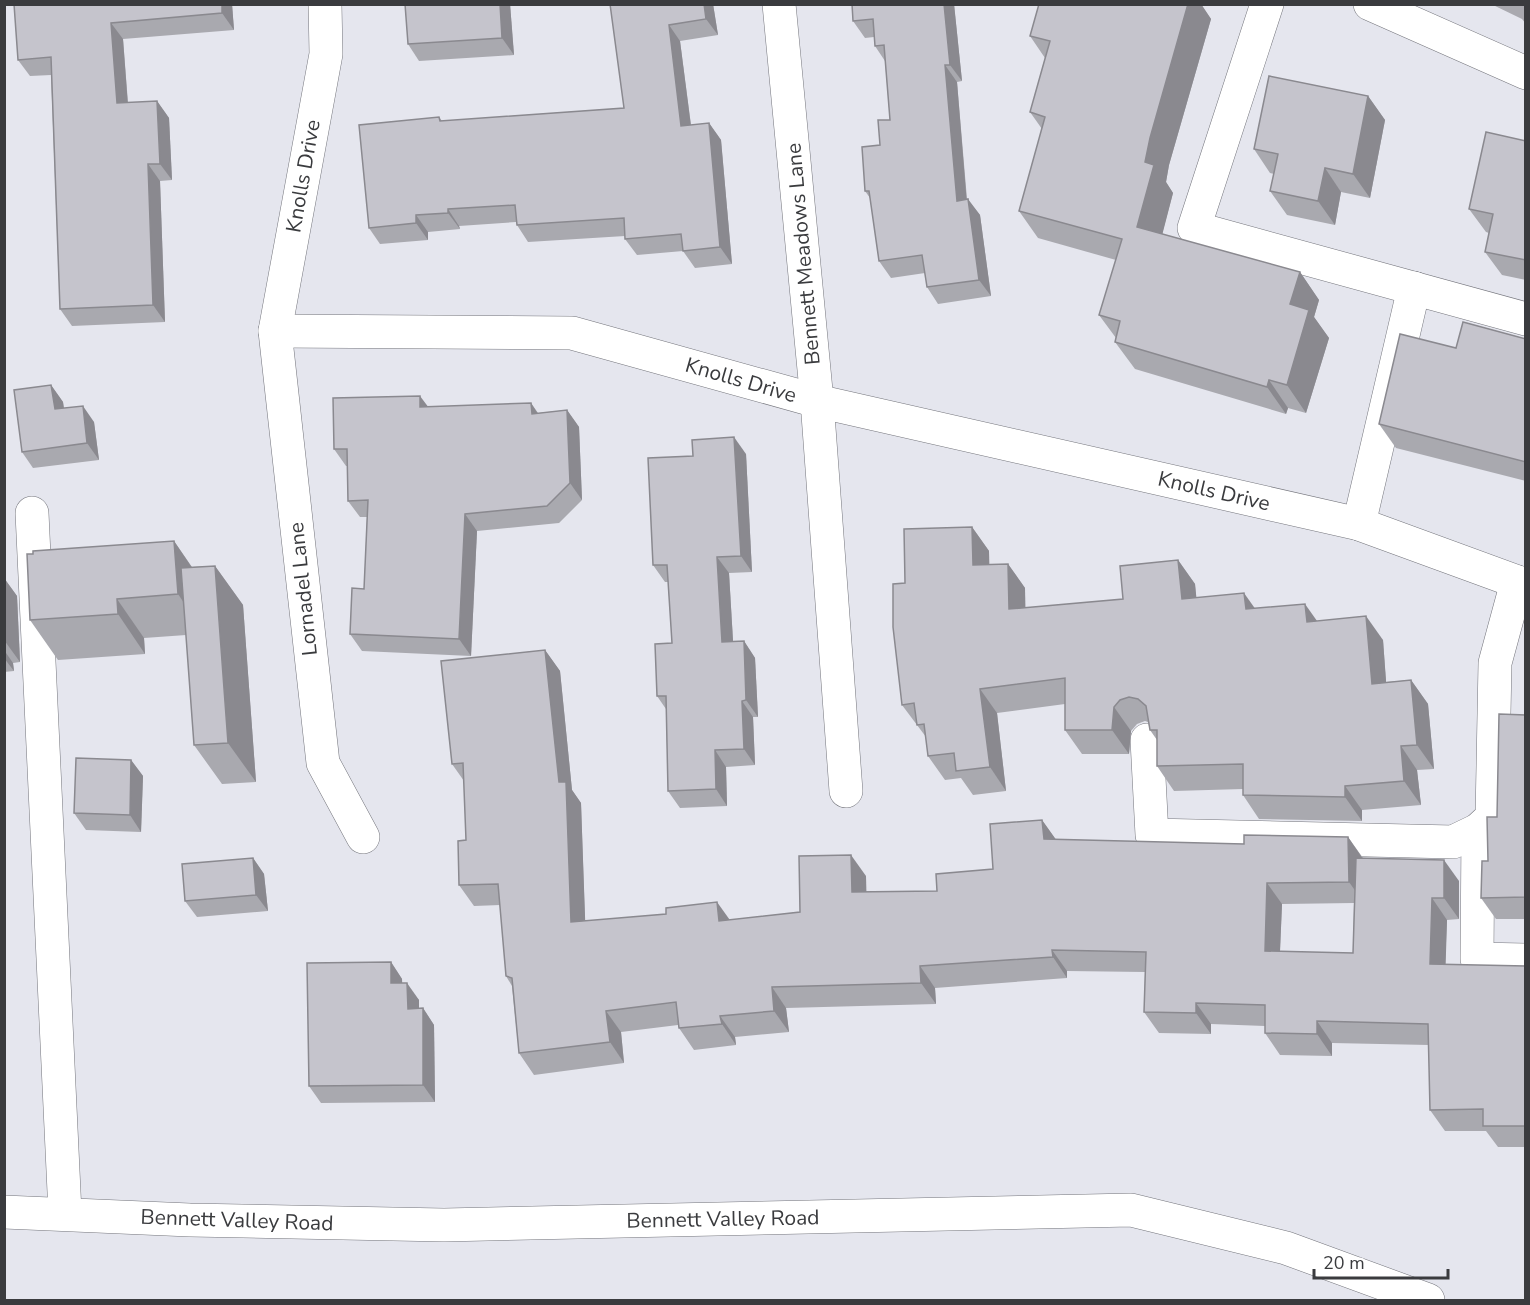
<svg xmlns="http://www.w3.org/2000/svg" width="1530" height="1305" font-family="'Nunito Sans',sans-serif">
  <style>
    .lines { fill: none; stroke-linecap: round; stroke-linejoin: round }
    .minor-casing { stroke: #74757c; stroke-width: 34 }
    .minor { stroke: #fff; stroke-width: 33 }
    .wall { fill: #a9a9af; fill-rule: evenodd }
    .shaded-wall { fill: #8a898f }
    .building { fill: #c5c4cc; stroke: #8a898f; stroke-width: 1.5 }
    .labels { text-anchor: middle; stroke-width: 4.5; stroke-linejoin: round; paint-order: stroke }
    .street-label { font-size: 21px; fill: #3a3b3e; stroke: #fff }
  </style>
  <rect width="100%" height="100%" fill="#e5e6ee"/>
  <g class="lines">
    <defs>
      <g id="minor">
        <polyline points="325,4 326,54 275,331 323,763 363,837"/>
        <polyline points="779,4 817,401 846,791"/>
        <polyline points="1267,4 1194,228 1526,319"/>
        <polyline points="1370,4 1526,73"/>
        <polyline points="275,331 572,333 817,401 1359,524 1526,585"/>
        <polyline points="32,513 65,1213"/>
        <polyline points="1359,524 1414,288"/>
        <polyline points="1147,740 1152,835 1453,842 1478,830 1492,817 1495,663 1517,582"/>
        <polyline points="1478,830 1477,959 1526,960"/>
        <polyline points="4,1212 190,1220 444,1225 1131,1210 1286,1248 1428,1300"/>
      </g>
    </defs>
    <!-- minor casing -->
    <use href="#minor" class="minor-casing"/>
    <!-- minor -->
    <use href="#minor" class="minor"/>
  </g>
  <!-- wall -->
  <g class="wall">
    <polygon points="14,4 232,4 234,30 123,39 128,103 157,101 169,118 172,180 160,181 165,322 72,326 60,309 51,75 30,76 18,60"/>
    <polygon points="405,4 510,4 514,55 419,61 408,44"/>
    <polygon points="610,4 713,4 718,35 680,41 691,125 709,123 721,140 732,264 695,268 683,251 637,255 625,239 625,236 528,242 517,225 516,222 459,226 460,229 428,232 428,240 380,244 369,228 439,117 442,121 624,108"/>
    <polygon points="852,4 954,4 962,81 957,82 967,199 980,215 991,296 938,304 927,287 925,273 891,278 879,261 870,198 865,191 880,145 890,120 885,61 875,46 874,37 865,38 853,21"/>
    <polygon points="1039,4 1201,4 1211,19 1169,165 1166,182 1173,193 1162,234 1300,272 1319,300 1314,317 1329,338 1306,413 1288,408 1286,414 1135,369 1115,342 1116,338 1099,315 1116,260 1038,238 1019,211 1042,129 1030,112 1045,58 1030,36"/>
    <polygon points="1491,4 1526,4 1526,24 1522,19"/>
    <polygon points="1368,96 1385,120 1370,198 1341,192 1335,225 1287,215 1270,191 1274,174 1270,173 1254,149"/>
    <polygon points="1526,141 1526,280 1502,275 1485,252 1489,233 1486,232 1469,209"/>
    <polygon points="1526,339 1526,481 1396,448 1379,424 1456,348"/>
    <polygon points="51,385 63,402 64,408 94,422 99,460 33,468 22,452"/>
    <polygon points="531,403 538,413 567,410 579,427 582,500 559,523 477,531 471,656 362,651 350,634 364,589 367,517 360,517 348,501 347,466 346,466 334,449 428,407"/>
    <polygon points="746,454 752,572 729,573 733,641 744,641 755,658 758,717 753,717 755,765 726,767 727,806 680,808 668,791 666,709 657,696 672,643 668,582 665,582 653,565"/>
    <polygon points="972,527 989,551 989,565 1008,564 1025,588 1025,608 1123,599 1178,560 1195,584 1196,597 1317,621 1383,640 1386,682 1411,680 1428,704 1434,769 1417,770 1421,805 1362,810 1362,821 1259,819 1243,795 1243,789 1174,791 1157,766 1157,740 1150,730 1148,722 1145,721 1137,724 1131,731 1129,754 1082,754 1065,730 1065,704 997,713 1006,791 973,795 961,778 945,780 928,756 926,737 902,705 905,583"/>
    <polygon points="174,541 192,567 215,566 243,605 256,782 222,784 194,745 186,635 144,638 145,654 58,660 30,620"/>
    <polygon points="4,578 17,596 20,662 13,663 14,671 4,672"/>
    <path d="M545,650L560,671L572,790L581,803L585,921L729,920L800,912L866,876V892L937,891L993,869L1042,820L1056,840L1244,844L1348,837L1363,858L1459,881V919L1447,920L1445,965L1526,966V1147H1498L1486,1131H1445L1430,1110L1429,1045L1332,1043V1056L1280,1055L1265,1033V1026L1211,1024V1034L1159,1033L1144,1012L1145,972L1067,971V978L935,988L936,1004L786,1008L789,1032L735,1037L736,1045L694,1050L679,1028L678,1025L621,1032L624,1063L534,1075L519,1053L512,986L506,976L500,905L474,906L459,885L466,840L464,781L452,764ZM1354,903L1353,953L1280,952L1282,904Z"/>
    <polygon points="1526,715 1526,919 1496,919 1481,898 1488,861 1497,817"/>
    <polygon points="131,760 143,776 141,832 86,830 74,813"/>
    <polygon points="253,858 264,874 268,911 197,917 185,901"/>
    <polygon points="391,962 402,979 402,983 419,1000 419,1008 423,1008 434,1025 435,1102 321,1103 309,1086"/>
  </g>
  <!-- shaded-wall -->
  <g class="shaded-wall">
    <polygon points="222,4 232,4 234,30 222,13"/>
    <polygon points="500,4 510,4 514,55 502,38"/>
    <polygon points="704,4 713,4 718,35 706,19"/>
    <polygon points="944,4 954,4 962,81 950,65"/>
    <polygon points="1188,4 1201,4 1211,19 1169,165 1166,182 1173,193 1157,255 1137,227 1145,162 1150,138"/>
    <polygon points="111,23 123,39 129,120 117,103"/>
    <polygon points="669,25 680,41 693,142 681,126"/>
    <polygon points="945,65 957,82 968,217 957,201"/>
    <polygon points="1368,96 1385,120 1370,198 1353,174"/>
    <polygon points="157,101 169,118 172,180 160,164"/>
    <polygon points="709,123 721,140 732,264 720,247"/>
    <polygon points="148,164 160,181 165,322 153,305"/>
    <polygon points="1325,168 1341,192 1335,225 1318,201"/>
    <polygon points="968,199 980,215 991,296 979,280"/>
    <polygon points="448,209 459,226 460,229 448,213"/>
    <polygon points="416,215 428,232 428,240 416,223"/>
    <polygon points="1300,272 1319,300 1314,317 1329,338 1306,413 1287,385 1290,304"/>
    <polygon points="1269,380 1288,408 1286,414 1267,387"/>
    <polygon points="51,385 63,402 66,425 55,409"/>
    <polygon points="420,396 432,412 420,407"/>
    <polygon points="531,403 542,420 532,414"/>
    <polygon points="83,406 94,422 99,460 87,443"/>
    <polygon points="567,410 579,427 582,500 570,483"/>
    <polygon points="734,437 746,454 752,572 741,556"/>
    <polygon points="465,514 477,531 471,656 459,639"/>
    <polygon points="972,527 989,551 990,589 973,565"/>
    <polygon points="174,541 201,581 205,634 178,594"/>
    <polygon points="717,557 729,573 734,658 722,642"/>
    <polygon points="1178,560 1195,584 1199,623 1182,599"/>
    <polygon points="1008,564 1025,588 1026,633 1009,609"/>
    <polygon points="215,566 243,605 256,782 228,743"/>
    <polygon points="4,578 17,596 20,662 4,640"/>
    <polygon points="1244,593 1261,617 1246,609"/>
    <polygon points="117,599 144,638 145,654 118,614"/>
    <polygon points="1305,604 1322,628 1307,622"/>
    <polygon points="1366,616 1383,640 1388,708 1372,684"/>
    <polygon points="744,641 755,658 758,717 746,700"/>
    <polygon points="4,650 13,663 14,671 4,658"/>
    <polygon points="545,650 560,671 572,790 581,803 586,944 571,922"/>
    <polygon points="1411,680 1428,704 1434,769 1417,745"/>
    <polygon points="980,689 997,713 1006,791 990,767"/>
    <polygon points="742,701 753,717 755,765 744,749"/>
    <polygon points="1114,707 1131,731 1129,754 1112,730"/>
    <polygon points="1401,746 1417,770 1421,805 1404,781"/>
    <polygon points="715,750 726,767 727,806 716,789"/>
    <polygon points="131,760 143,776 141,832 130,815"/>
    <polygon points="1345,786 1362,810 1362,821 1345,797"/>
    <polygon points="1042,820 1057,841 1044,839"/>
    <polygon points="1348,837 1363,859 1364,903 1349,882"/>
    <polygon points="851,855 866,876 867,914 852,892"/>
    <polygon points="253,858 264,874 268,911 256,895"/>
    <polygon points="1444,860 1459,881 1459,919 1444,898"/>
    <polygon points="1267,883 1282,904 1279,973 1265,951"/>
    <polygon points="1432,898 1447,920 1445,985 1430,964"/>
    <polygon points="717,902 732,923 719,921"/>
    <polygon points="1052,950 1067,971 1067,978 1053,957"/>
    <polygon points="391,962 402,979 403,1000 391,983"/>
    <polygon points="920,966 935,988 936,1004 921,983"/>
    <polygon points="407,983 419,1000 419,1025 408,1009"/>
    <polygon points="772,987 786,1008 789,1032 774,1011"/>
    <polygon points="1196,1003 1211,1024 1211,1034 1196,1013"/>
    <polygon points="423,1008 434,1025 435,1102 423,1085"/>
    <polygon points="606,1011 621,1032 624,1063 610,1042"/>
    <polygon points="720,1016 735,1037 736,1045 722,1024"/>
    <polygon points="1317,1021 1332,1043 1332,1056 1317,1034"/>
  </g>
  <!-- building -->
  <g class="building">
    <polygon points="14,4 222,4 222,13 111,23 117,103 157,101 160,164 148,164 153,305 60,309 51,57 18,60"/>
    <polygon points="405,4 500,4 502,38 408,44"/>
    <polygon points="610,4 704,4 706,19 669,25 681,126 709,123 720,247 683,251 681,234 625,239 624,218 517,225 515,205 448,209 448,213 416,215 416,223 369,228 359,125 439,117 440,121 624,108"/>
    <polygon points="852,4 944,4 950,65 945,65 957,201 968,199 979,280 927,287 922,255 879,261 869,191 865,191 862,147 880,145 878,120 890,120 884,45 875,46 873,19 853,21"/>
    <polygon points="1039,4 1188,4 1150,138 1145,162 1154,165 1137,227 1300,272 1290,304 1309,310 1287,385 1269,380 1267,387 1115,342 1120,321 1099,315 1122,239 1019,211 1045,117 1030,112 1050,41 1030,36"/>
    <polygon points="1269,76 1368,96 1353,174 1325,168 1318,201 1270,191 1278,154 1254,149"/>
    <polygon points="1486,132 1526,141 1526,260 1485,252 1493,214 1469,209"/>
    <polygon points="1463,322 1526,339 1526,462 1379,424 1400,334 1456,348"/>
    <polygon points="51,385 55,409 83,406 87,443 22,452 14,390"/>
    <polygon points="420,396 420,407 531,403 532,414 567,410 570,483 547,506 465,514 459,639 350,634 352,588 364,589 368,500 348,501 347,449 334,449 333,398"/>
    <polygon points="734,437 741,556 717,557 722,642 744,641 746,700 742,701 744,749 715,750 716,789 668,791 666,696 657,696 655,644 672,643 667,565 653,565 648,458 693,456 692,440"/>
    <polygon points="972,527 973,565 1008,564 1009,609 1123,599 1120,566 1178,560 1182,599 1244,593 1246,609 1305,604 1307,622 1366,616 1372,684 1411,680 1417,745 1401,746 1404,781 1345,786 1345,797 1243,795 1243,764 1157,766 1157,730 1150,730 1146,706 1138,699 1129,697 1120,700 1114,707 1112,730 1065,730 1065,678 980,689 990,767 956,771 954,753 928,756 924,724 917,725 914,703 902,705 893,627 893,584 905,583 904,529"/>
    <polygon points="174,541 178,594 117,599 118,614 30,620 27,554 33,554 33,551"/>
    <polygon points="215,566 228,743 194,745 181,568"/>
    <polygon points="545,650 559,782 566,782 571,922 666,914 666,908 717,902 719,921 800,912 799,856 851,855 852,892 937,891 936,874 993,869 990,824 1042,820 1044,839 1244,844 1244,835 1348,837 1349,882 1267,883 1265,951 1353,953 1356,858 1444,860 1444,898 1432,898 1430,964 1526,966 1526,1126 1483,1126 1483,1109 1430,1110 1428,1024 1317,1021 1317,1034 1265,1033 1265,1005 1196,1003 1196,1013 1144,1012 1146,952 1052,950 1053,957 920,966 921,983 772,987 774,1011 720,1016 722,1024 679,1028 676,1002 606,1011 610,1042 519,1053 512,978 506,976 498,884 459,885 458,841 466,840 463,763 452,764 441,661"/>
    <polygon points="1499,714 1526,715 1526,897 1481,898 1482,861 1488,861 1487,817 1497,817"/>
    <polygon points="76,758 131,760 130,815 74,813"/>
    <polygon points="253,858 256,895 185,901 182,864"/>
    <polygon points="391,962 391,983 407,983 408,1009 423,1008 423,1085 309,1086 307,963"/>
  </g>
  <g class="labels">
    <!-- street labels -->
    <g class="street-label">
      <text transform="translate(303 176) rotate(-80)" y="7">Knolls Drive</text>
      <text transform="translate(803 254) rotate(-95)" y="7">Bennett Meadows Lane</text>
      <text transform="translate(741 380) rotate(16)" y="7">Knolls Drive</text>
      <text transform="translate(1214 491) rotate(13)" y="7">Knolls Drive</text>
      <text transform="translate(303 589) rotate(-96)" y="7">Lornadel Lane</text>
      <text transform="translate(723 1219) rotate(-1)" y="7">Bennett Valley Road</text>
      <text transform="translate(237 1220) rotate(2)" y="7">Bennett Valley Road</text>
    </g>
  </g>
  <!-- border -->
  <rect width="1530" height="1305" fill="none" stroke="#3a3b3e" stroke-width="12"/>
  <!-- scale -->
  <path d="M1314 1269v9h134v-9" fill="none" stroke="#3a3b3e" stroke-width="3"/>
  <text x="1323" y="1269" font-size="18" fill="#3a3b3e" stroke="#ffffff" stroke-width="4.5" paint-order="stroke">20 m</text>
</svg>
